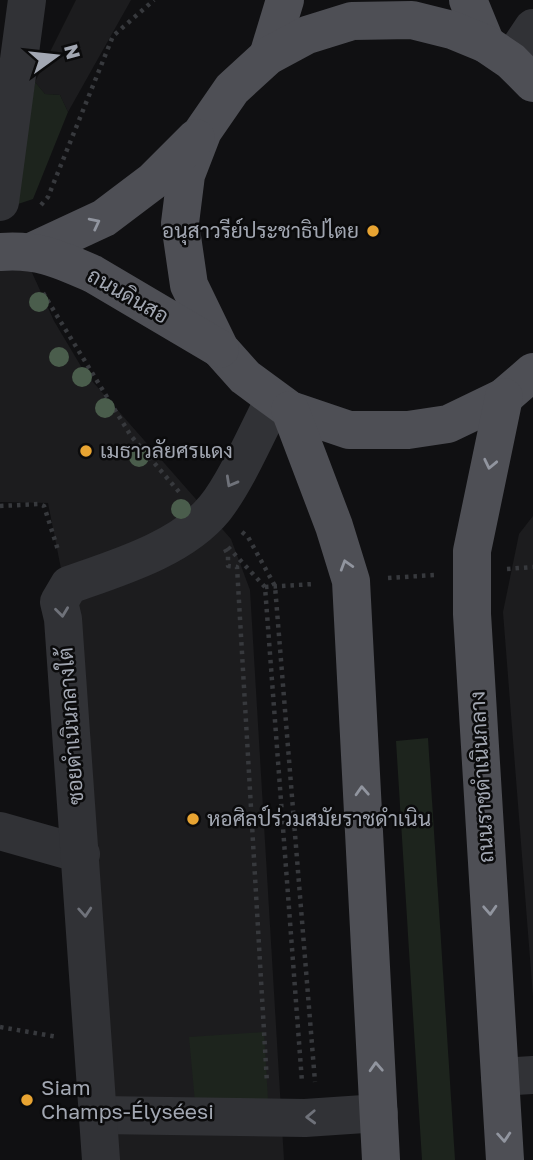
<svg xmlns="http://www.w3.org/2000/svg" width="533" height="1160" font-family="'Golos Text',Sarabun,sans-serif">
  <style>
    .built { fill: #1c1c1e }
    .green { fill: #1d241d }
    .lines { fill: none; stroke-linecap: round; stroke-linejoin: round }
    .path { stroke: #37393d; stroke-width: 4.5; stroke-dasharray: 3.5 5; stroke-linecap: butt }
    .minor { stroke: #313236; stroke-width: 38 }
    .major { stroke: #4e4f55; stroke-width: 38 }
    .tree { fill: #4a5d4c }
    .oneway { stroke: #91959f }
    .oneway2 { stroke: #6f727a }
    .poi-dot { fill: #e8a432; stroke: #0b0b0c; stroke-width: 2.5 }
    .labels { text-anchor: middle; stroke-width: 5; stroke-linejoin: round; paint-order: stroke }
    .poi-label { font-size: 21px; fill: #a2a7b2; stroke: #0b0b0c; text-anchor: start }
    .street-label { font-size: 21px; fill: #a2a7b2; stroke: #0b0b0c }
  </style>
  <rect width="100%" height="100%" fill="#101012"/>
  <!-- built -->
  <g class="built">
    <polygon points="76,0 131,0 68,112 60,95 45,94 35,82"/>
    <polygon points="29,266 54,321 85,373 231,539 250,590 284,1160 115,1160 67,599 48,503 0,502 0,267"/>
    <polygon points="533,516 533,997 503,612 519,534"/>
  </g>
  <!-- green -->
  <g class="green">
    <polygon points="35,82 45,94 60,95 68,112 33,199 15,205"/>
    <polygon points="428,738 455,1160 422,1160 396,741"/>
    <polygon points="264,1032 268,1100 195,1102 189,1037"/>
  </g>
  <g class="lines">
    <!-- path -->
    <g class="path">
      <polyline points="41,205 48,197 113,36 154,0"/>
      <polyline points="43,293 131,436 180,493"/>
      <polyline points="0,506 39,504 44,506 58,550"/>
      <polyline points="242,532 248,537 275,586 315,1082"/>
      <polyline points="228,547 265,587 302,1082"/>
      <polyline points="225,549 228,555 228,566 237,567 267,1083"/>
      <polyline points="507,569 533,567"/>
      <polyline points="388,578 435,575"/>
      <polyline points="265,587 313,584"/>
      <polyline points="0,1027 58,1037"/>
    </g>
    <!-- minor -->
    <g class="minor">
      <polyline points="511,61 533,28"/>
      <polyline points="0,202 27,0"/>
      <polyline points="0,831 81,854"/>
      <polyline points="500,1077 533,1075"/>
      <polyline points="100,1115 305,1118 379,1113"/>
      <path d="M101,1160L63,619L59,602L69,585C117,568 182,549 215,508C237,480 257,432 274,400"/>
    </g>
    <!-- major -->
    <g class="major">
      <polyline points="468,0 486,44"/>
      <polyline points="268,56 285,0"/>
      <polyline points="533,83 511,61 486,44 452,30 412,20 352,21 307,35 268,56 232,89 203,131 186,175 180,223 189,285 220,349 245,377 290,410 349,430 408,430 448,424 504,397 533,372"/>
      <polyline points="33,251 104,218 153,181 196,138"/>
      <path d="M0,252C38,249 59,259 93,274L220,349"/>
      <polyline points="504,397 472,551 472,614 505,1160"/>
      <polyline points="290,410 334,526 351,581 381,1160"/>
    </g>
  </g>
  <!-- trees -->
  <g class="tree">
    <circle cx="39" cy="302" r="10"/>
    <circle cx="59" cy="357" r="10"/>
    <circle cx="82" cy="377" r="10"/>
    <circle cx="105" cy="408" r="10"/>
    <circle cx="139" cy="457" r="10"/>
    <circle cx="181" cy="509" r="10"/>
  </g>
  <!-- one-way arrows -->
  <defs><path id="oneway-chevron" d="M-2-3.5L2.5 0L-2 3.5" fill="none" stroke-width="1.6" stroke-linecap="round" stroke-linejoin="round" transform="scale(1.75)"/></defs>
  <g class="oneway">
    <use href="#oneway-chevron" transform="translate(95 223) rotate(-27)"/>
    <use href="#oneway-chevron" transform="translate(490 464) rotate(102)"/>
    <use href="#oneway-chevron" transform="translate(346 565) rotate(-107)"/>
    <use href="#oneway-chevron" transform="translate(362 791) rotate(-93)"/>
    <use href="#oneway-chevron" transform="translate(490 910) rotate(87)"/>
    <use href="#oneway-chevron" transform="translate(376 1067) rotate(-93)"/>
    <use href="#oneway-chevron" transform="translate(504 1137) rotate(86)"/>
  </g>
  <g class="oneway2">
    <use href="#oneway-chevron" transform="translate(231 482) rotate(119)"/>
    <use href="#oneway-chevron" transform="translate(62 612) rotate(83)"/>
    <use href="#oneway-chevron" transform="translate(85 912) rotate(86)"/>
    <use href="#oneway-chevron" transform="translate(311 1117) rotate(178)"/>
  </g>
  <!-- markers -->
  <g class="poi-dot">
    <circle cx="373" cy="231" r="7"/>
    <circle cx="86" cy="451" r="7"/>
    <circle cx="193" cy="819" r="7"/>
    <circle cx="27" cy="1100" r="7"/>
  </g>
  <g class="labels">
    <!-- poi labels -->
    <g class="poi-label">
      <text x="359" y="238" text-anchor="end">อนุสาวรีย์ประชาธิปไตย</text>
      <text x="100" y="458">เมธาวลัยศรแดง</text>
      <text x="207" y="826">หอศิลป์ร่วมสมัยราชดำเนิน</text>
      <text x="41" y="1095">Siam<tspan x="41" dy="24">Champs-Élyséesi</tspan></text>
    </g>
    <!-- street labels -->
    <g class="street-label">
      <text transform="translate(128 296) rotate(30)" y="7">ถนนดินสอ</text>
      <text transform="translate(71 726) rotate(-94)" y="7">ซอยดำเนินกลางใต้</text>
      <text transform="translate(482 777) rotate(-93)" y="7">ถนนราชดำเนินกลาง</text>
    </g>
  </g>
  <!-- north arrow -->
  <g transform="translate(56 56) rotate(75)" stroke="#0b0b0c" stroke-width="5" paint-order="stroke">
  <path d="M0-5L12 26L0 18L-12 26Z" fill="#a2a7b2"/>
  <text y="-10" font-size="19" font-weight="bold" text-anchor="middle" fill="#a2a7b2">N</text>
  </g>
</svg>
